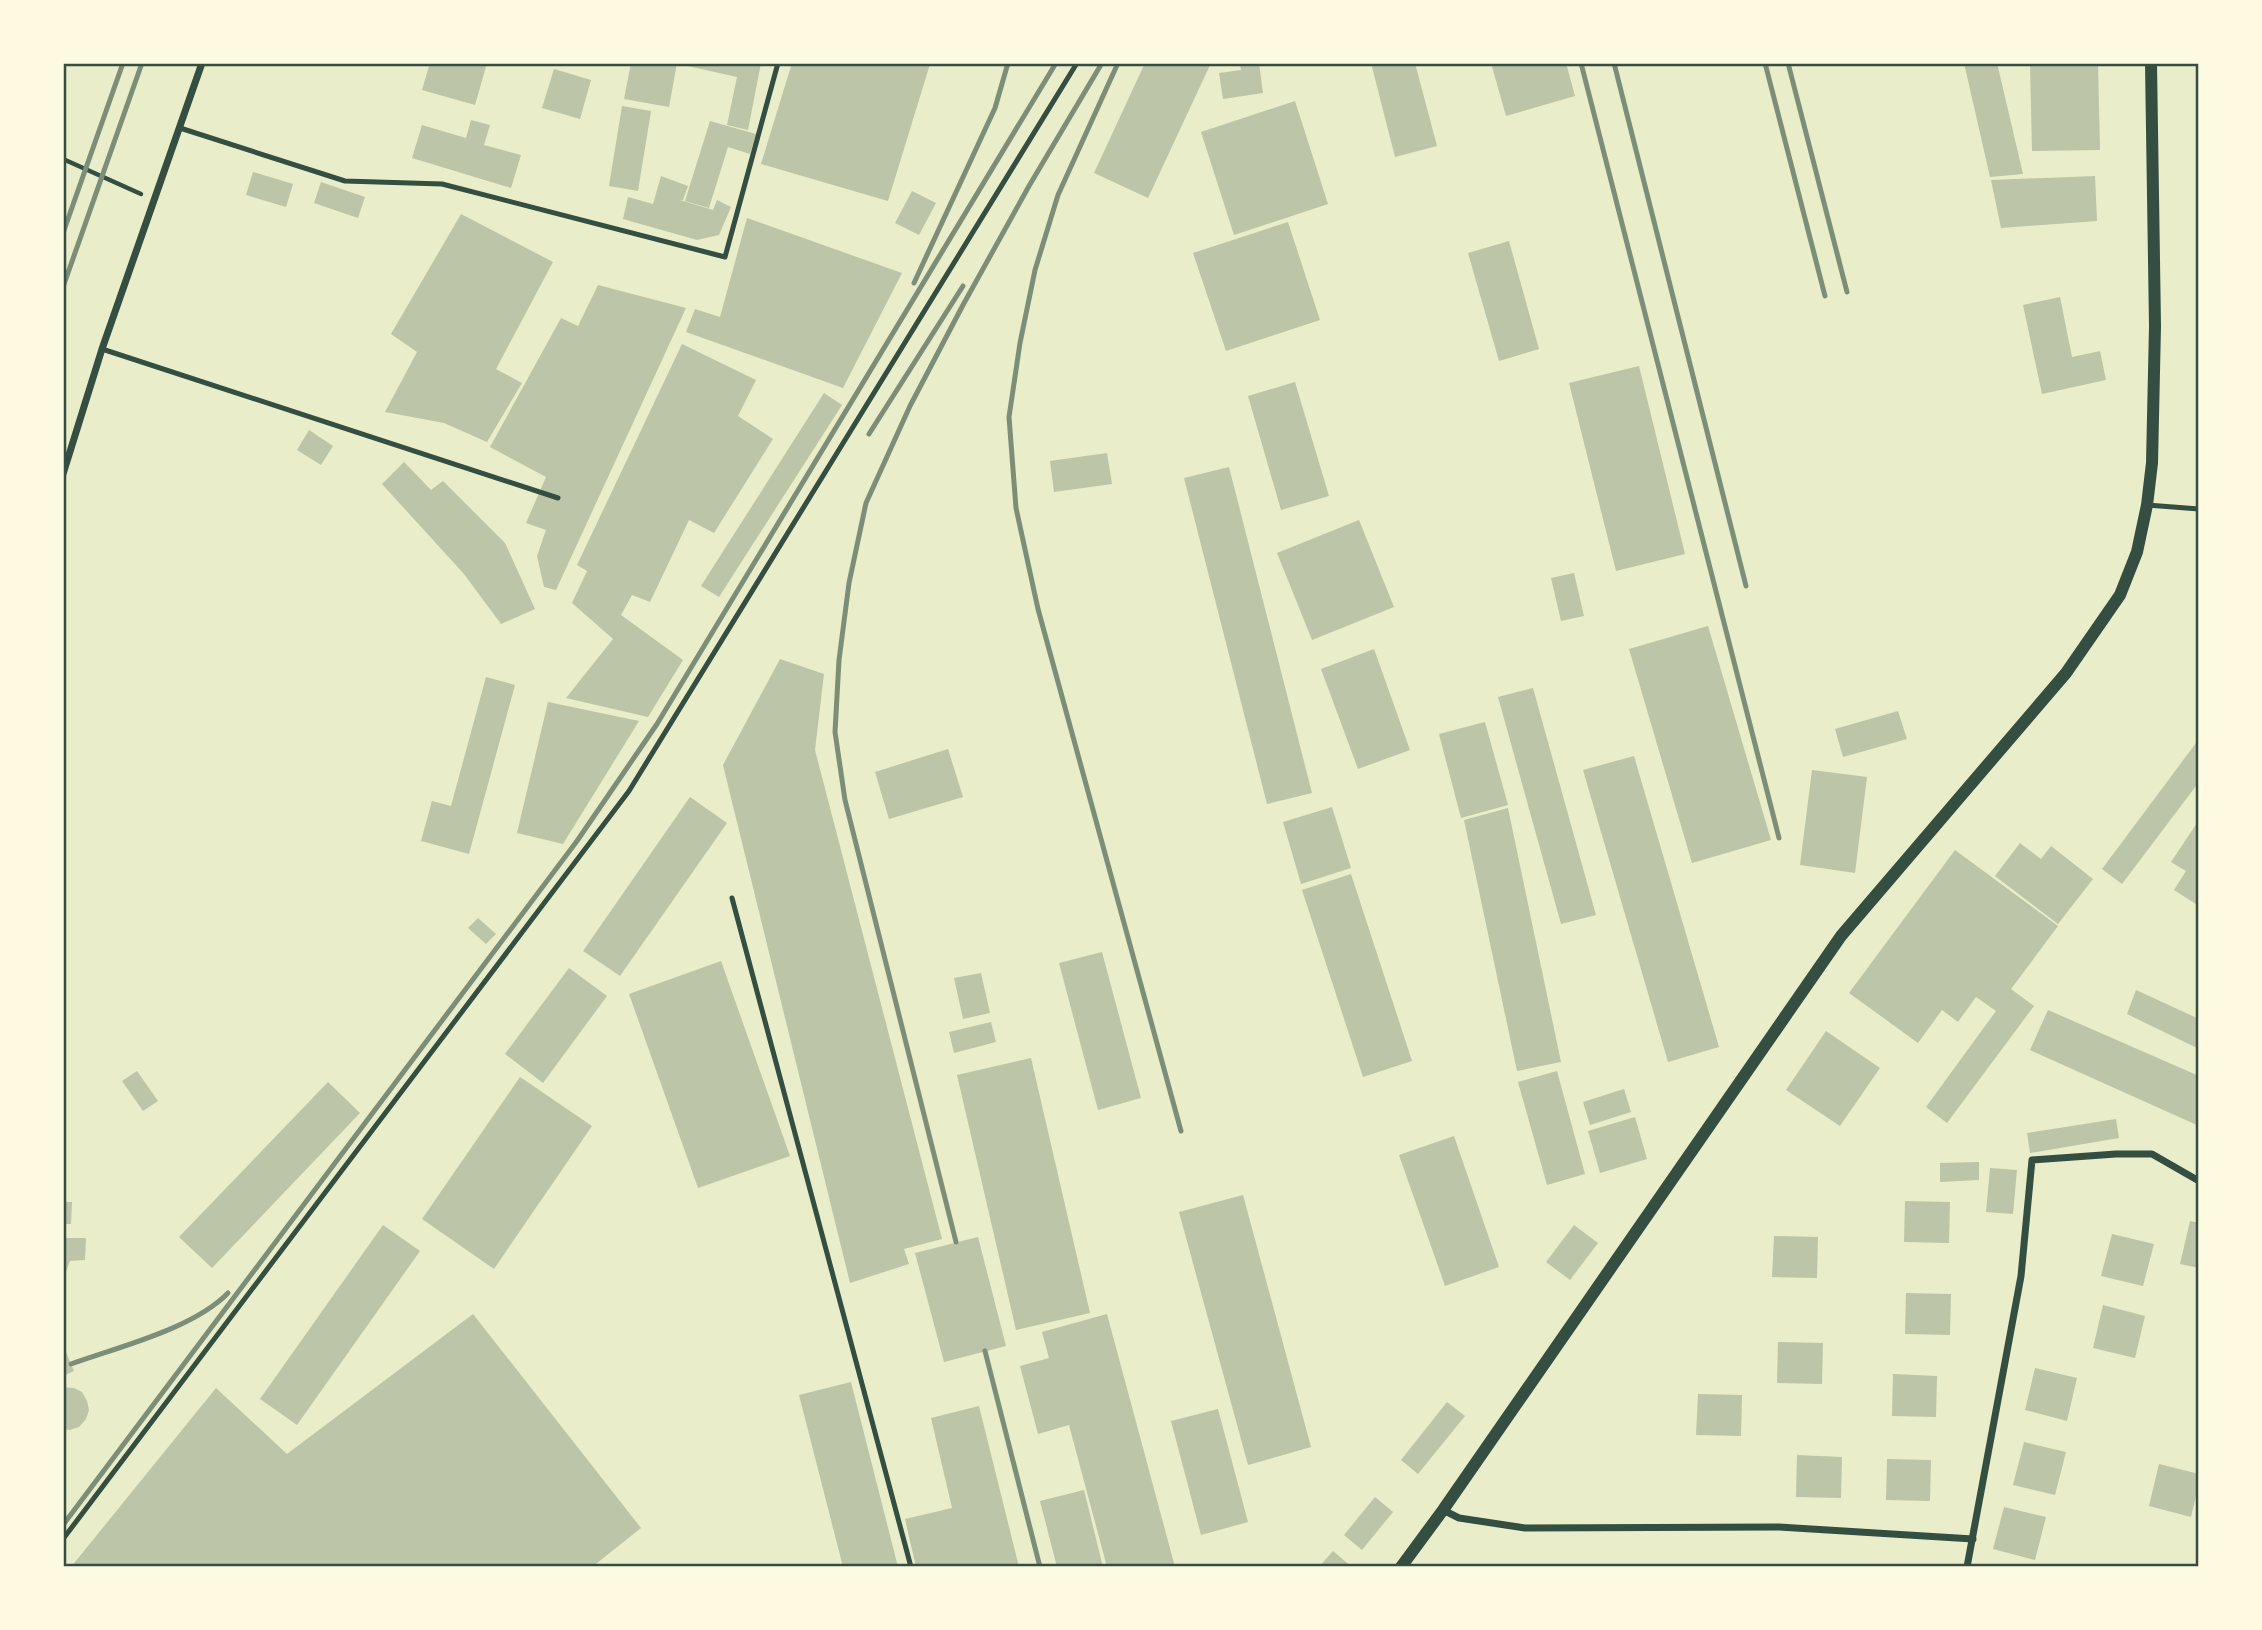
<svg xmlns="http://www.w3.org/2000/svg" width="2262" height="1630" font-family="Lato,sans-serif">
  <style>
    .building { fill: #bcc5a7 }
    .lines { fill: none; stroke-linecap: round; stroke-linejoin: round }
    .path { stroke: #344e41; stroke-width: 4.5 }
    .service { stroke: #344e41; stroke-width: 5 }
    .minor { stroke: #344e41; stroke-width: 7 }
    .tertiary { stroke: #344e41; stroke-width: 12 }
    .rail { stroke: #7c8e77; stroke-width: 5 }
    .neatline { fill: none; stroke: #344e41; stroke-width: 2.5 }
  </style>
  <rect width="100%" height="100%" fill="#e9edc9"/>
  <!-- building -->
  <g class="building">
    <polygon points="430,63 487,63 475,105 422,90"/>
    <polygon points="631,63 677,63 669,107 624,99"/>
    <polygon points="683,63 761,63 748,130 727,125 737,77 683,65"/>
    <polygon points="792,63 930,64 888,201 761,164"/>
    <polygon points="1145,63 1211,63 1148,198 1094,173"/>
    <polygon points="1240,63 1259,63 1263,93 1223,99 1219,73 1241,70"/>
    <polygon points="1371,63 1415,63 1437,146 1395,157"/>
    <polygon points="1491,63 1566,63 1575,96 1506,116"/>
    <polygon points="1964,63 1997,63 2023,174 1990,177"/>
    <polygon points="2030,63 2098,63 2100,150 2032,151"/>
    <polygon points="554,69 591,80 580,119 542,108"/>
    <polygon points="1295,101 1328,204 1234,235 1201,132"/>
    <polygon points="622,106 651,111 638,191 609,186"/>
    <polygon points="471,120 490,125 484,145 521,155 511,188 412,158 422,125 466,138"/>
    <polygon points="710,121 756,134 750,154 728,147 709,208 685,201"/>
    <polygon points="253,172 293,184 286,207 246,195"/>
    <polygon points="661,176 688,186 683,200 680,200 713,210 717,200 731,207 719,235 697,240 623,219 628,197 653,204"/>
    <polygon points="2095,176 2097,221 2001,228 1991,180"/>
    <polygon points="321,182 365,197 358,218 314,203"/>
    <polygon points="912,191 936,203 919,235 895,223"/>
    <polygon points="461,214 553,262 496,369 522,383 487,442 444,423 385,412 417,352 391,334"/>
    <polygon points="747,218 902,273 843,388 686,332 695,309 720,317"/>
    <polygon points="1288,222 1320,320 1226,351 1193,253"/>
    <polygon points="1509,241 1539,349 1499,361 1468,253"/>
    <polygon points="598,285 686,308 556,590 544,587 537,556 546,530 526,523 546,477 490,447 561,318 578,326"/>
    <polygon points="2060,297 2072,357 2100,351 2106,380 2042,394 2023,305"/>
    <polygon points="682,344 756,380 738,416 773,439 714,533 689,520 650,602 632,595 621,615 683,660 648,717 566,698 613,639 572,603 587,571 577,565"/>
    <polygon points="1639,366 1685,554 1616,571 1569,383"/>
    <polygon points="1295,382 1329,496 1281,510 1248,396"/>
    <polygon points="824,393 842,405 719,597 701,586"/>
    <polygon points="309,430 333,446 321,465 297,450"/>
    <polygon points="1107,453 1112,484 1054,492 1050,461"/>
    <polygon points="404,462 431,490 443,481 505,543 535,609 501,624 464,574 382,484"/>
    <polygon points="1229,467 1312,793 1267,804 1184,478"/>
    <polygon points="1359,520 1394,607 1312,640 1277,553"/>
    <polygon points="1574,573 1584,616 1561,621 1551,578"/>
    <polygon points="1708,626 1771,840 1692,863 1629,649"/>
    <polygon points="1374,649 1410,750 1358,769 1321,669"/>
    <polygon points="780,659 824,674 815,750 942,1239 904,1249 909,1264 850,1283 723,765"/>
    <polygon points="486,677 515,685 469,854 421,841 432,801 451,806"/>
    <polygon points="1533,688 1596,915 1561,924 1498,697"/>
    <polygon points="548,702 639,721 563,844 517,833"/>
    <polygon points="1898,711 1907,739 1843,757 1835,729"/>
    <polygon points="1485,722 1508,805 1461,818 1439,734"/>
    <polygon points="2199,739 2199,782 2122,884 2102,869"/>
    <polygon points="948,749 963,797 889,819 875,772"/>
    <polygon points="1634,756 1719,1047 1668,1062 1583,770"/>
    <polygon points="1812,770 1867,777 1855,873 1800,865"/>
    <polygon points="690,797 727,823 620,976 583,951"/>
    <polygon points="1332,807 1351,868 1301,884 1283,822"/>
    <polygon points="1508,808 1561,1062 1517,1071 1464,820"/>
    <polygon points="2199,820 2199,906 2174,890 2186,871 2171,862"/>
    <polygon points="2020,843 2041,859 2051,846 2093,879 2058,924 1995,876"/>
    <polygon points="1955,850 2058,926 2011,989 2034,1006 1947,1123 1926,1107 1996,1011 1976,997 1958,1022 1942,1010 1918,1043 1849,993"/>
    <polygon points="1351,874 1412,1061 1363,1077 1302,890"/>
    <polygon points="478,918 496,934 486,944 468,928"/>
    <polygon points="1102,952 1141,1098 1098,1110 1059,963"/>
    <polygon points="721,961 790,1156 698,1188 629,994"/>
    <polygon points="569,968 607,996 543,1083 505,1054"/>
    <polygon points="981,973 990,1013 963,1019 954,978"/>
    <polygon points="2136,990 2199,1019 2199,1049 2127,1014"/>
    <polygon points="2048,1010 2199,1076 2199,1126 2030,1050"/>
    <polygon points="991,1022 996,1042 954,1053 949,1032"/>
    <polygon points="1826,1031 1880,1068 1840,1126 1786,1090"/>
    <polygon points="1031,1058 1090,1313 1016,1330 957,1075"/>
    <polygon points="137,1071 158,1101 143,1111 122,1081"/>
    <polygon points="1557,1071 1585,1174 1547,1185 1518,1082"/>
    <polygon points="520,1077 592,1126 494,1269 422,1219"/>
    <polygon points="328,1082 360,1113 212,1268 179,1237"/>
    <polygon points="1624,1089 1631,1112 1590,1125 1583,1102"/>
    <polygon points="1635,1117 1647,1159 1600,1173 1588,1131"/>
    <polygon points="2116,1119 2119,1138 2030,1153 2027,1133"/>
    <polygon points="1454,1136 1499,1267 1445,1286 1399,1155"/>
    <polygon points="1979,1162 1979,1180 1940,1182 1940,1163"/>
    <polygon points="1990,1168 2017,1170 2013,1214 1986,1212"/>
    <polygon points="1243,1195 1311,1447 1248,1465 1179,1212"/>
    <polygon points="1905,1201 1950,1202 1949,1243 1904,1242"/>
    <polygon points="63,1202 72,1202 71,1224 63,1224"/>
    <polygon points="2190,1221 2199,1223 2199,1268 2180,1264"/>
    <polygon points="383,1225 420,1251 297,1425 260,1399"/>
    <polygon points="1574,1225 1598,1243 1570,1280 1546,1262"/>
    <polygon points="2112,1234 2154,1244 2143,1286 2101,1276"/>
    <polygon points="1774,1236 1818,1237 1817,1278 1772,1277"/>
    <polygon points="978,1237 1006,1346 944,1362 915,1253"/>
    <polygon points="63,1238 86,1238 85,1260 70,1261 63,1280"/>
    <polygon points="1906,1293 1951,1294 1950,1335 1905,1334"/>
    <polygon points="2103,1305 2145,1316 2135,1358 2093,1348"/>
    <polygon points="473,1314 641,1528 592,1567 71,1567 216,1388 287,1454"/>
    <polygon points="1107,1314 1175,1567 1107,1567 1069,1425 1038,1434 1020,1366 1049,1358 1042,1332"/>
    <polygon points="1778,1342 1823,1343 1822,1384 1777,1383"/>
    <polygon points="63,1345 74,1371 63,1376"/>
    <polygon points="2035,1368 2077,1378 2067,1421 2025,1410"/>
    <polygon points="1893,1374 1937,1376 1936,1417 1892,1416"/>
    <polygon points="851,1382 898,1567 843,1567 799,1395"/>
    <polygon points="63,1387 74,1388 82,1392 87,1401 89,1410 86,1419 79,1427 70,1430 63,1429"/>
    <polygon points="1698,1394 1742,1395 1741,1436 1696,1435"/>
    <polygon points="1447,1402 1465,1416 1418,1474 1401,1460"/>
    <polygon points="979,1406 1019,1567 916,1567 905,1519 952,1508 931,1418"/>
    <polygon points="1218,1409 1248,1522 1201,1535 1171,1421"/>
    <polygon points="2024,1442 2066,1452 2055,1495 2013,1485"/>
    <polygon points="1797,1455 1842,1457 1841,1498 1796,1497"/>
    <polygon points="1887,1459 1931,1460 1930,1501 1886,1500"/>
    <polygon points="2159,1464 2199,1474 2199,1483 2191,1517 2149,1506"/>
    <polygon points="1084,1490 1103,1567 1057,1567 1040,1501"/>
    <polygon points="1375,1497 1393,1512 1362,1550 1344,1535"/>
    <polygon points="2004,1507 2046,1517 2035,1560 1993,1549"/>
    <polygon points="1333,1551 1352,1567 1319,1567"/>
  </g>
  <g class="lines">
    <!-- path -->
    <polyline class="path" points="63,159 141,194"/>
    <!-- service -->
    <g class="service">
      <polyline points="180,128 345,181 442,184 725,257 778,63"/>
      <polyline points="102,349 558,498"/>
      <polyline points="2147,505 2199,509"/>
      <polyline points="732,898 911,1567"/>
      <polyline points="63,1539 629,791 1077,63"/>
    </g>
    <!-- minor -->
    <g class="minor">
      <polyline points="63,474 102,349 202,63"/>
      <polyline points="1443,1510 1459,1518 1525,1528 1779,1527 1973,1539"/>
      <polyline points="1967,1567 2021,1276 2032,1160 2116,1154 2152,1154 2199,1181"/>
    </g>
    <!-- tertiary -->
    <polyline class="tertiary" points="1401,1567 1443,1510 1841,936 2066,673 2120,595 2137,552 2147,505 2152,463 2155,326 2151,63"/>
    <!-- rail -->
    <g class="rail">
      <polyline points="1118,63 1058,195 1035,270 1020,343 1009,417 1016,508 1038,609 1181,1131"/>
      <polyline points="1581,63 1779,838"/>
      <polyline points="1614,63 1746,586"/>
      <polyline points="1765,63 1825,296"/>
      <polyline points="1788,63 1847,292"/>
      <polyline points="63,233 123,63"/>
      <polyline points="914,283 995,108 1008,63"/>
      <polyline points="63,287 142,63"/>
      <polyline points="869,434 963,286"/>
      <polyline points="956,1242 845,800 835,732 839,660 849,583 866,503 910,406 963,305 1029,186 1102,63"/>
      <polyline points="985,1351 1040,1567"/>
      <path d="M71,1364C118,1347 193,1329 228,1293"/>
      <polyline points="63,1525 577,841 657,724 1056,63"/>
    </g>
  </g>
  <!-- border -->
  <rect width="2262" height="1630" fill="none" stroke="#fefae0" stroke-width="130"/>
  <rect x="65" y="65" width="2132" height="1500" class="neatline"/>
</svg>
